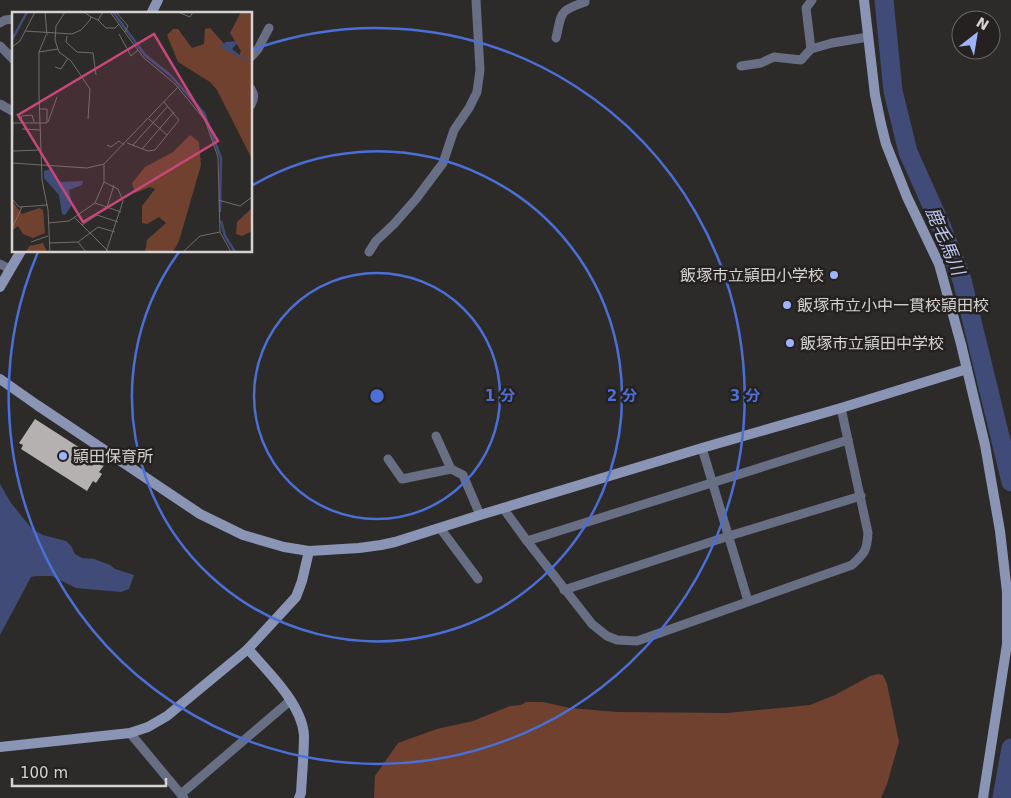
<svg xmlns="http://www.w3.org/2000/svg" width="1011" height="798" font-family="'DejaVu Sans','Noto Sans JP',sans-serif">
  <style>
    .green { fill: #70412f }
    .water { fill: #404c77 }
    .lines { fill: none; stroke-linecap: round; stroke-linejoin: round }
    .river { stroke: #404c77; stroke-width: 19 }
    .building { fill: #b5b1b0 }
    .street { stroke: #686e83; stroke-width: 9 }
    .secondary { stroke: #8a94b4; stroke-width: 10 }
    .ring { fill: none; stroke: #4b6fd6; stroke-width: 2.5 }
    .poi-dot { fill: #9eb3fd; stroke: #242120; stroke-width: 2 }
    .labels { text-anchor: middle; stroke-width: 5; stroke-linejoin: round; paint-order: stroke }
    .poi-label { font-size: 16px; fill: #d4d3d2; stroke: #242120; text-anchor: start }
    .water-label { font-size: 18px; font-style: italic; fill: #bac8f2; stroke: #242120 }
    .inset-river { fill: none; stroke: #404c77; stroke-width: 2.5 }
    .inset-road { fill: none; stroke: #706e6d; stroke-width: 1 }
    .view { fill: #c64779; fill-opacity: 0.15; stroke: #c64779; stroke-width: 2.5 }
    .inset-edge { fill: none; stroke: #d4d3d2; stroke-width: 2.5 }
    .centre { fill: #4b6fd6; stroke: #242120; stroke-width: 2.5 }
    .ring-label { font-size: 15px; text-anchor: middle; font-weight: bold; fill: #4b6fd6; stroke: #242120; stroke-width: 5; stroke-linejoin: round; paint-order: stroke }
  </style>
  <rect width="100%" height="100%" fill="#2d2b2a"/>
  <!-- green -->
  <polygon class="green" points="878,674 883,675 887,684 899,742 887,784 881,798 374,798 375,776 398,743 437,729 473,721 510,706 521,705 526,702 543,702 570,708 617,712 727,713 810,705 835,695 870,676"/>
  <!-- water -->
  <polygon class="water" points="0,484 11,503 32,529 43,535 66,541 71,546 75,554 82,558 94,559 110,565 115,569 134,575 129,589 121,592 76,588 52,576 37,576 31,577 0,635"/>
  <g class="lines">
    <!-- river -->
    <g class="river">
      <polyline points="884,0 893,91 908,152 942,228 962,280 1011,482"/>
      <polyline points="1002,798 1011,748"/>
    </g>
  </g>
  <!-- building -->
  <polygon class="building" points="35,419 105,464 99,472 102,474 96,483 93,481 87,491 21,449 23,445 19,443"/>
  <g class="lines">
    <!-- street -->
    <g class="street">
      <polyline points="812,0 806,8 811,49 832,43 868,37"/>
      <polyline points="0,23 5,20 14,19"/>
      <path d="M556,38C562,13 558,11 585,2V0"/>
      <polyline points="0,46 14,60"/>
      <polyline points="251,57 258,49 269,28"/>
      <polyline points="741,66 761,63 774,57 801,60 811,49"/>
      <path d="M251,89C255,95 254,99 251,105"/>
      <polyline points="0,104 14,112"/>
      <polyline points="369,252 376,241 394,224 416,199 443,163 454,130 469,108 477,92 480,70 476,0"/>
      <polyline points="0,264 10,269"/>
      <polyline points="436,436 451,469"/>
      <polyline points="702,448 748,601"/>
      <polyline points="388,459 402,479 451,469 463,475 480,515"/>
      <path d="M503,508L527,541L592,624L607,636L617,640L637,641L852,565C865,553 867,550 868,533L841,408"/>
      <polyline points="440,528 478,579"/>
      <polyline points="527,541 848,440"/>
      <polyline points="564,590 729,536 861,496"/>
      <polyline points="130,733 184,798"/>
      <polyline points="181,794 291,700"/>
    </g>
    <!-- secondary -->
    <g class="secondary">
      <polyline points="864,0 875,95 881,124 886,144 907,197 939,264 961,344 985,445 1000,531 1007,592 1007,644 983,798"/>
      <polyline points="151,14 158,0"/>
      <polyline points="0,287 21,251"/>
      <polyline points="0,379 37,405 200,514 243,535 284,547 309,551 359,548 381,545 395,542 480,515 702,448 841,408 967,369"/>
      <path d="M248,649C268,672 302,704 304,735C304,754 302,774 301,793L299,798"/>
      <polyline points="0,747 130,733 148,727 167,716 248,649 296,597 302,581 309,551"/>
    </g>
  </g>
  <!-- distance rings -->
  <g class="ring">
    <circle cx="377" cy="396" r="123"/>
    <path d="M253 185A245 245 0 1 1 179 252"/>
    <path d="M254 49A368 368 0 1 1 38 252"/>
  </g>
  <!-- markers -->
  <g class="poi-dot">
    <circle cx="834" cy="275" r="5"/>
    <circle cx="787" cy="305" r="5"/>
    <circle cx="790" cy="343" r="5"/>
    <circle cx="63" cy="456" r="5"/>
  </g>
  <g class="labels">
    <!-- poi labels -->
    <g class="poi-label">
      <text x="824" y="281" text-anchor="end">飯塚市立頴田小学校</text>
      <text x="797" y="311">飯塚市立小中一貫校頴田校</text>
      <text x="800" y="349">飯塚市立頴田中学校</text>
      <text x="73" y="462">頴田保育所</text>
    </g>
    <!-- water labels -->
    <g class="water-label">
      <text transform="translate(945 241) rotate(67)" y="6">鹿毛馬川</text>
    </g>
  </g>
  <!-- overview -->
  <g transform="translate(12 12)">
    <rect width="240" height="240" fill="#2d2b2a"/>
    <path d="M229,0H240V147L205,78L198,70L166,50L155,23L161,17H166L180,36L192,32L193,17L198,16L222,43L227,44L229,39L218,21ZM178,123L187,130L189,153L167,229L161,240H133L135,228L154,211L147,205L135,212L130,211V194L143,177L138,175L123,181L120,171L133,155L161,140ZM0,189L10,202L27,196L31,198L33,221L21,226L11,222L6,214L0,219ZM240,196V219L230,224L224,222L225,210ZM31,231L35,240H14L17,234Z" fill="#70412f"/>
    <path d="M227,29L220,37L238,51L208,35L214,30ZM40,157L48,170L71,169L70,173L57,178L60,193L53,203L50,202L47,183L32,166V159Z" fill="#404c77"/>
    <path class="inset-river" d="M101,0L133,43L158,63L192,101L209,146L208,200M0,28L15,0M209,209L213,224L223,240"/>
    <path class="inset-road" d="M33,0L35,23M53,0L44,14L43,28L47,40L59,49L78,77L76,107M98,0L131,45L163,72L193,108L206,145L208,220L219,240M104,0L116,14L113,20M166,0L178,5L181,0M79,5L86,8L91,0M86,8L94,16H103L107,12M13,19L60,22L69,18L78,8L79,5L72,0M107,22L119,44L126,38M34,23L27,40V82L30,168L36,198L38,240M55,24L54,30L65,40L81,41L84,63M0,35L8,29L23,0M27,40L46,37M43,55L49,57L56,46M137,107L155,123M8,109L10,104L20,103L22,110M36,110L45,85M10,117L29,118M115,131L136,139L143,138L167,108L152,90M95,133L99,135L107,129L112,133M121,133L156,94M130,137L162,100M1,139L29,138M0,150L1,111H35V97H28M0,151L75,156L92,152L166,75M92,170L106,177L111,189L94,240M0,187L7,195L36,193M206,188L228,194L240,185M83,191L109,200M95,195L102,173M63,206L97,240M36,211L57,209L83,191L92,170V153M70,213L85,203L106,210M0,216L10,195M19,230L36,224M66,230L86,215L103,220M37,231L66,230L74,240M171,240L188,224L208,220"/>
    <path class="view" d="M142,22L206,129L71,210L6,103Z"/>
    <rect width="240" height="240" class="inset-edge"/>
  </g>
  <circle cx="377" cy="396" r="8" class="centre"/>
  <g class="ring-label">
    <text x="500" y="401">1 分</text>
    <text x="622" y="401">2 分</text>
    <text x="745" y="401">3 分</text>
  </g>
  <!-- north arrow -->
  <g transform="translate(976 35) rotate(31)"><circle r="24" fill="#242120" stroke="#6a6867"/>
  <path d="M0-4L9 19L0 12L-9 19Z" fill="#9eb3fd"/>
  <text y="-8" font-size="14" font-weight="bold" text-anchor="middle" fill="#d4d3d2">N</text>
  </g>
  <!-- scale -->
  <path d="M12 778v8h154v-8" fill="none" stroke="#d4d3d2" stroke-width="2.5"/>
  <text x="20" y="778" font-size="15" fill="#d4d3d2" stroke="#242120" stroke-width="4" paint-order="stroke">100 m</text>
</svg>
